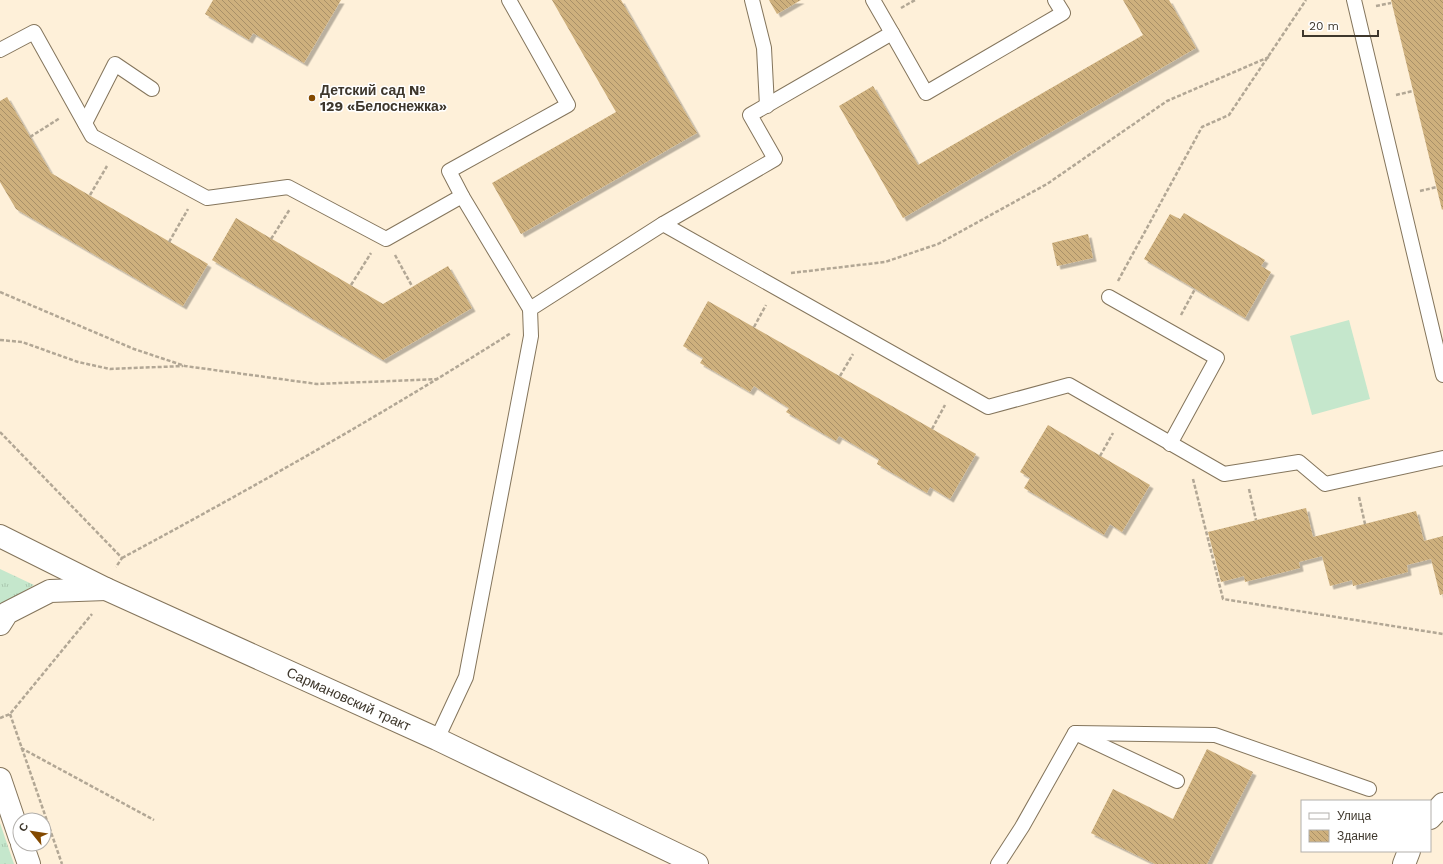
<svg xmlns="http://www.w3.org/2000/svg" width="1443" height="864" font-family="'Work Sans',sans-serif">
  <style>
    .grass { fill: url(#grass-tufts) }
    .pitch { fill: #c5e7cc }
    .building { fill: url(#building-back-hatch); filter: url(#shadow) }
    .lines { fill: none; stroke-linecap: round; stroke-linejoin: round }
    .lane-casing { stroke: #84755c; stroke-width: 16 }
    .street-casing { stroke: #84755c; stroke-width: 24 }
    .secondary-casing { stroke: #84755c; stroke-width: 24 }
    .primary-casing { stroke: #84755c; stroke-width: 24 }
    .path { stroke: #b2a795; stroke-width: 2.5; stroke-dasharray: 4 2; stroke-linecap: butt }
    .lane { stroke: #fff; stroke-width: 14 }
    .street { stroke: #fff; stroke-width: 22 }
    .secondary { stroke: #fff; stroke-width: 22 }
    .primary { stroke: #fff; stroke-width: 22 }
    .poi-dot { fill: #834900; stroke: #fff; stroke-width: 1.5 }
    .labels { text-anchor: middle; stroke-width: 3; stroke-linejoin: round; paint-order: stroke }
    .poi-label { font-size: 14px; font-weight: bold; fill: #3e372c; stroke: #fff; text-anchor: start }
    .street-label { font-size: 14px; fill: #3e372c; stroke: #fff }
  </style>
  <defs>
    <pattern id="grass-tufts" width="24" height="20" patternUnits="userSpaceOnUse"><rect width="24" height="20" fill="#c5e7cc"/><path d="M3 7l-1-3M5 7V3M7 7l1-3M15 17l-1-3M17 17v-4M19 17l1-3" fill="none" stroke="#aac7af"/></pattern>
    <pattern id="building-back-hatch" width="6" height="6" patternUnits="userSpaceOnUse"><rect width="6" height="6" fill="#ceb07d"/><path d="M-1 5l2 2M0 0l6 6M5-1l2 2" fill="none" stroke="#a99067"/></pattern>
    <filter id="shadow"><feDropShadow dx="3.5" dy="3.5" stdDeviation="0" flood-color="#0004"/></filter>
  </defs>
  <rect width="100%" height="100%" fill="#fef0d9"/>
  <!-- grass -->
  <g class="grass">
    <polygon points="0,569 34,585 12,599 0,609"/>
    <polygon points="0,823 14,864 0,864"/>
  </g>
  <!-- pitch -->
  <polygon class="pitch" points="1349,320 1370,399 1312,415 1290,336"/>
  <!-- building -->
  <g class="building">
    <polygon points="213,0 341,0 304,63 253,33 249,40 205,14"/>
    <polygon points="552,0 621,0 697,133 521,234 492,183 616,112"/>
    <polygon points="769,0 801,0 777,14"/>
    <polygon points="1123,0 1169,0 1196,48 903,218 839,106 873,86 918,165 1143,35"/>
    <polygon points="1391,0 1443,0 1443,209 1442,210"/>
    <polygon points="7,97 51,173 208,264 183,306 16,209 0,182 0,101"/>
    <polygon points="1184,213 1265,260 1261,266 1271,272 1245,318 1144,259 1170,214 1180,219"/>
    <polygon points="236,218 383,304 448,266 472,308 383,360 212,260"/>
    <polygon points="1088,234 1093,258 1057,266 1052,243"/>
    <polygon points="708,301 976,454 950,499 930,487 927,493 877,464 879,459 839,436 836,441 786,412 789,408 754,386 750,392 700,363 703,358 683,346"/>
    <polygon points="1048,425 1150,485 1122,532 1110,524 1104,535 1024,488 1030,478 1020,472"/>
    <polygon points="1306,508 1313,537 1416,511 1424,541 1443,536 1443,594 1440,595 1431,559 1407,565 1408,572 1353,586 1352,580 1330,586 1322,556 1299,562 1300,568 1245,582 1244,576 1221,582 1208,532"/>
    <polygon points="1207,749 1253,772 1207,864 1155,864 1091,833 1113,789 1173,819"/>
  </g>
  <g class="lines">
    <defs>
      <g id="lane">
        <polyline points="752,0 764,48 767,106"/>
        <polyline points="1354,0 1443,375"/>
        <polyline points="892,33 926,93 1063,13 1055,0"/>
        <polyline points="0,50 34,32 92,136 207,198 288,187 386,239 462,196 530,309"/>
        <polyline points="85,123 115,64 152,89"/>
        <polyline points="462,196 449,171 568,105 509,0"/>
        <polyline points="663,224 775,159 750,115 892,33 873,0"/>
        <polyline points="1109,297 1217,358 1170,444"/>
        <polyline points="1075,733 1215,735 1369,789"/>
        <polyline points="437,739 466,677 531,336 530,309 663,224 988,407 1069,385 1224,474 1299,462 1325,484 1443,458"/>
        <polyline points="998,864 1022,827 1075,733 1177,781"/>
      </g>
      <g id="street">
        <polyline points="1430,818 1443,804"/>
        <polyline points="1404,864 1409,851"/>
      </g>
      <g id="secondary">
        <polyline points="0,624 7,613 50,591 106,589"/>
        <polyline points="0,779 20,838"/>
        <polyline points="22,844 29,864"/>
      </g>
      <g id="primary">
        <path id="s1" d="M0,536L106,589L437,739L697,864"/>
      </g>
    </defs>
    <!-- lane casing -->
    <use href="#lane" class="lane-casing"/>
    <!-- street casing -->
    <use href="#street" class="street-casing"/>
    <!-- secondary casing -->
    <use href="#secondary" class="secondary-casing"/>
    <!-- primary casing -->
    <use href="#primary" class="primary-casing"/>
    <!-- path -->
    <g class="path">
      <polyline points="1376,6 1391,3"/>
      <polyline points="901,8 915,0"/>
      <polyline points="1396,95 1413,91"/>
      <polyline points="30,137 60,118"/>
      <polyline points="1420,191 1437,187"/>
      <polyline points="90,195 107,166"/>
      <polyline points="271,239 290,209"/>
      <polyline points="169,242 188,209"/>
      <polyline points="395,255 412,286"/>
      <polyline points="791,273 885,262 938,244 1047,184 1167,101 1269,57"/>
      <polyline points="1118,281 1202,127 1229,115 1306,0"/>
      <polyline points="351,285 371,253"/>
      <polyline points="0,292 134,349 185,366 317,384 438,379"/>
      <polyline points="1181,315 1195,289"/>
      <polyline points="754,327 766,305"/>
      <polyline points="0,340 22,342 78,362 110,369 183,366"/>
      <polyline points="840,376 853,354"/>
      <polyline points="932,429 945,405"/>
      <polyline points="0,432 122,558 116,567"/>
      <polyline points="1100,456 1113,433"/>
      <polyline points="1193,479 1223,599 1443,634"/>
      <polyline points="1249,489 1256,520"/>
      <polyline points="1359,497 1365,524"/>
      <path d="M122,558C254,487 385,413 511,333"/>
      <polyline points="10,714 62,864"/>
      <polyline points="0,718 10,714 92,614"/>
      <polyline points="21,748 154,820"/>
    </g>
    <!-- lane -->
    <use href="#lane" class="lane"/>
    <!-- street -->
    <use href="#street" class="street"/>
    <!-- secondary -->
    <use href="#secondary" class="secondary"/>
    <!-- primary -->
    <use href="#primary" class="primary"/>
  </g>
  <!-- markers -->
  <circle class="poi-dot" cx="312" cy="98" r="4"/>
  <g class="labels">
    <!-- poi labels -->
    <g class="poi-label">
      <text x="320" y="95">Детский сад №<tspan x="320" dy="16">129 «Белоснежка»</tspan></text>
    </g>
    <!-- street labels -->
    <g class="street-label">
      <text dy="5" stroke="none"><textPath href="#s1" startOffset="385">Сармановский тракт</textPath></text>
    </g>
  </g>
  <!-- legend -->
  <rect x="1301" y="800" width="130" height="52" fill="#ffffff" stroke="#b2afab"/>
  <rect x="1309" y="813" width="20" height="6" fill="#ffffff" stroke="#b2afab"/>
  <text x="1337" y="820" font-size="12" fill="#3e372c">Улица</text>
  <rect x="1309" y="830" width="20" height="12" fill="url(#building-back-hatch)" stroke="#b2afab"/>
  <text x="1337" y="840" font-size="12" fill="#3e372c">Здание</text>
  <!-- north arrow -->
  <g transform="translate(32 832) rotate(300)"><circle r="19" fill="#ffffff" stroke="#b2afab"/>
  <path d="M0-3L7 15L0 10L-7 15Z" fill="#834900"/>
  <text y="-6" font-size="11" font-weight="bold" text-anchor="middle" fill="#3e372c">С</text>
  </g>
  <!-- scale -->
  <path d="M1303 30v6h75v-6" fill="none" stroke="#3e372c" stroke-width="2"/>
  <text x="1309" y="30" font-size="12" fill="#3e372c" stroke="#ffffff" stroke-width="3" paint-order="stroke">20 m</text>
</svg>
